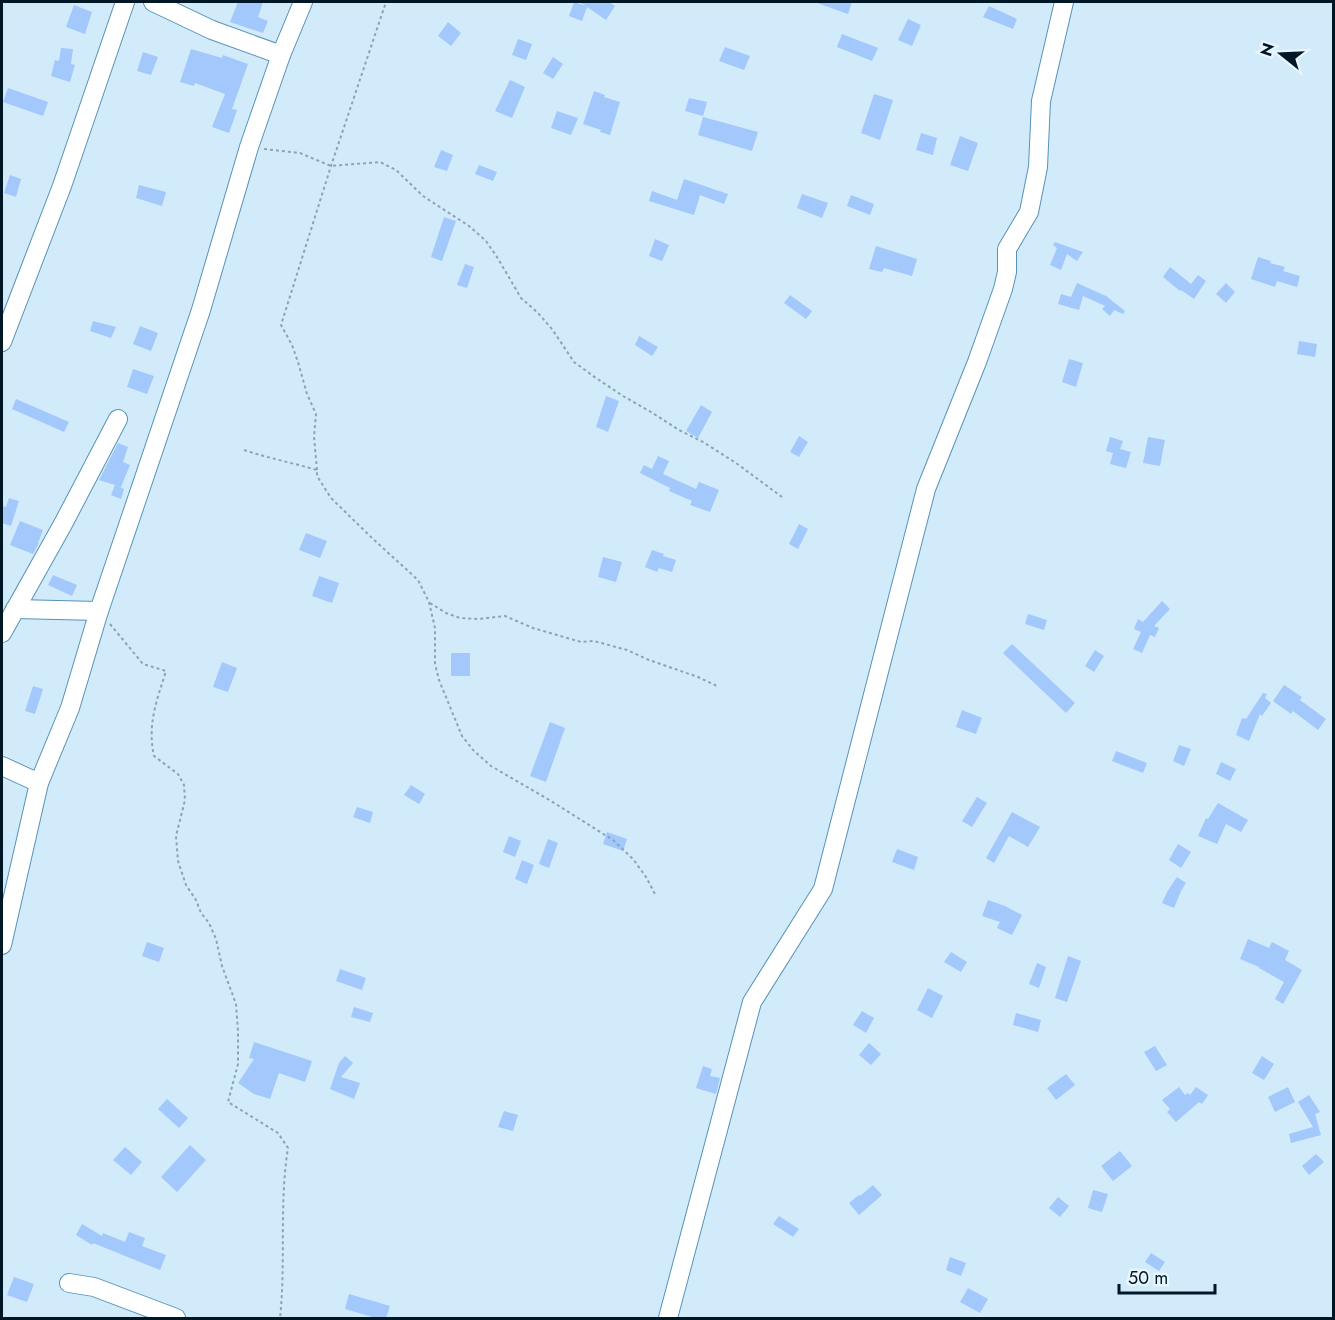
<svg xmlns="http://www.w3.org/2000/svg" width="1335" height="1320" font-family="Jost,sans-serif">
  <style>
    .building { fill: #a2c8fc }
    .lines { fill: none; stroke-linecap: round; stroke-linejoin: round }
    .minor-casing { stroke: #5793b9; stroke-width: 20 }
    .path { stroke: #8ba4b3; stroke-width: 2; stroke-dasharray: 3 3; stroke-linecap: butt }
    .minor { stroke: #fff; stroke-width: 18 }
  </style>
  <rect width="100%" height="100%" fill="#d2ebfb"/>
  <!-- building -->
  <g class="building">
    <polygon points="238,2 263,2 258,17 268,21 263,33 230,22"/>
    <polygon points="574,2 586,6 579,2 609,2 615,6 606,20 587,7 582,21 569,16"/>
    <polygon points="817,2 852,2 848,14 817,3"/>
    <polygon points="74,5 92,12 85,34 66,27"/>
    <polygon points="989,6 1017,19 1013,29 983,17"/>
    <polygon points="908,19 921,25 912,46 898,40"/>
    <polygon points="448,22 461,33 451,46 438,36"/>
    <polygon points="842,34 878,48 872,61 837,47"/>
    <polygon points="518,39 532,44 526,60 512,55"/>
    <polygon points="725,47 750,56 744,70 719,61"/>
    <polygon points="61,48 73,49 71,64 75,65 70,82 51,76 55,60 59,61"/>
    <polygon points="191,49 222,58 223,55 248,64 232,109 237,110 229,133 212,127 225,94 195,83 194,86 180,82"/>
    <polygon points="143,52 158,57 151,75 137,71"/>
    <polygon points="553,57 563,64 553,79 543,73"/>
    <polygon points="510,80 525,87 512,118 495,111"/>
    <polygon points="8,88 48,102 43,116 3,102"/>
    <polygon points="594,91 605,95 604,97 620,102 610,135 600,132 601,130 583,124"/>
    <polygon points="874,94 893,100 880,140 861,133"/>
    <polygon points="689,98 707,102 703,116 685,111"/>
    <polygon points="557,111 578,118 571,135 551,128"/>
    <polygon points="703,117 758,132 752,151 698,135"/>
    <polygon points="921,133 937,138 933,155 916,150"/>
    <polygon points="960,136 978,143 968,171 950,165"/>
    <polygon points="441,150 453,155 447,171 434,167"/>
    <polygon points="479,165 497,172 493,181 475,174"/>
    <polygon points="10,175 21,179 16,197 4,193"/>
    <polygon points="684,179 728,194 724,204 700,195 694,215 649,201 652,191 677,200"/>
    <polygon points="139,185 166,192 162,206 136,198"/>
    <polygon points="802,194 828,203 822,218 797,208"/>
    <polygon points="851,195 874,204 870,215 847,206"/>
    <polygon points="444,217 456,221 442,261 431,257"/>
    <polygon points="655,239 669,245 662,261 649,256"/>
    <polygon points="1055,242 1083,252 1077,261 1067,254 1061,270 1050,265 1057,248 1053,245"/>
    <polygon points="876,246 917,259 912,276 884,268 882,272 869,269"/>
    <polygon points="1258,257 1271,261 1270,263 1285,267 1283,271 1300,276 1297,287 1277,281 1275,287 1251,279"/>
    <polygon points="465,264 474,267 467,288 457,285"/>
    <polygon points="1170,267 1191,284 1198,275 1206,281 1194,299 1181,290 1180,291 1163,277"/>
    <polygon points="1077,283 1106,296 1125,311 1123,314 1114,310 1110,316 1102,309 1105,306 1083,296 1079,310 1058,304 1061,294 1071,297"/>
    <polygon points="1226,283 1235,292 1226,303 1216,294"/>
    <polygon points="790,295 812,311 806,319 784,303"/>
    <polygon points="93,321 116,327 111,338 90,331"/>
    <polygon points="140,326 158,333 151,351 133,344"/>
    <polygon points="639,336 658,347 652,356 635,345"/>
    <polygon points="1299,341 1317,344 1315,357 1297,354"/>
    <polygon points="1069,359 1083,363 1076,387 1062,382"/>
    <polygon points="133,369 154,376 147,394 127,387"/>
    <polygon points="606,396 619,401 608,432 596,427"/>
    <polygon points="16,399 69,422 64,432 12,409"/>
    <polygon points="701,405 712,412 698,438 686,431"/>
    <polygon points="799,436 808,442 799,457 790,452"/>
    <polygon points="1110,437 1123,441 1120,449 1131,452 1126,468 1110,464 1113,453 1106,451"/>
    <polygon points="1148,437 1165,440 1160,466 1143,463"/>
    <polygon points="118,443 128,447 123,462 130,465 121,487 118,486 124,489 121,499 111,495 115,485 99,480"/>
    <polygon points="658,456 669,461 663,474 696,489 699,482 719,490 710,512 690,505 692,501 669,491 670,488 640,473 644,465 652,469"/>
    <polygon points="9,498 19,501 11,526 2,523 2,506 6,507"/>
    <polygon points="20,521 43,530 38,543 39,543 33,554 10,545"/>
    <polygon points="799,524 808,529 798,549 789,544"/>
    <polygon points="306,533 327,541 320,558 299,550"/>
    <polygon points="652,550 664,554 663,556 676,560 672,572 659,568 657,572 645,567"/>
    <polygon points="603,557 622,562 616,582 598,577"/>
    <polygon points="53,575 77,585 72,596 48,585"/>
    <polygon points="319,576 339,583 332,603 312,596"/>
    <polygon points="1162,601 1170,609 1154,626 1159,628 1155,637 1150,635 1142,653 1133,649 1141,632 1134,629 1138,619 1143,622"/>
    <polygon points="1028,614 1047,620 1044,630 1025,624"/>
    <polygon points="1012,644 1075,703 1066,713 1003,653"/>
    <polygon points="1095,650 1104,656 1094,672 1085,666"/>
    <rect x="451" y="653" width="19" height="23"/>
    <polygon points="222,662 237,668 228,692 213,687"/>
    <polygon points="1284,685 1302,697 1300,700 1326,719 1318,730 1293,711 1291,714 1273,701"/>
    <polygon points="33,686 43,689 35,714 25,711"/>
    <polygon points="1263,693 1267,694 1265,698 1271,703 1262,716 1260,714 1249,741 1236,735 1242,718 1246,719"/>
    <polygon points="962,710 982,718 976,734 956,727"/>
    <polygon points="550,722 565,728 546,782 530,776"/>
    <polygon points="1179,745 1191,749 1184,766 1173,761"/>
    <polygon points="1116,751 1147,763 1143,773 1112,761"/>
    <polygon points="1221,762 1236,769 1230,781 1216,774"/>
    <polygon points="411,785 425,794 419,804 404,795"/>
    <polygon points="977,797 987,803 972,827 962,821"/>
    <polygon points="1218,803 1248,820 1241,832 1226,824 1217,844 1198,836 1206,818 1208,819"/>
    <polygon points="357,807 373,812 370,823 353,817"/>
    <polygon points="1012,812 1040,827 1028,847 1009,836 994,863 986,858"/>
    <polygon points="607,832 627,839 623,851 603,844"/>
    <polygon points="509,836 521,841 515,857 503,852"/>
    <polygon points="548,839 558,843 549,868 539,864"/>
    <polygon points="1178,844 1191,852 1181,868 1169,860"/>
    <polygon points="897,849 918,857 914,870 892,862"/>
    <polygon points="522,860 534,865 527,884 515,879"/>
    <polygon points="1177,877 1186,883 1181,891 1174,908 1162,903 1167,892"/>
    <polygon points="988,900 1005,906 1022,915 1012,935 997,928 1000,922 982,916"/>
    <polygon points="1248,939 1269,948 1272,942 1289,951 1285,960 1302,970 1283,1004 1275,999 1284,982 1259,968 1259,967 1240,959"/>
    <polygon points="147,942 164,948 159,962 142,956"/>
    <polygon points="951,952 967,962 961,972 944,962"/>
    <polygon points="1068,956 1081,961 1067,1002 1055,998"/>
    <polygon points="1037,963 1046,967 1039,988 1029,984"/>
    <polygon points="340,969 366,978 362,990 336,981"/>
    <polygon points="928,988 943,996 932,1018 917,1010"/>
    <polygon points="354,1007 373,1013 370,1022 351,1017"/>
    <polygon points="862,1011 874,1018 866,1033 853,1025"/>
    <polygon points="1016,1013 1041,1020 1038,1032 1013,1025"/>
    <polygon points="254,1042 312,1061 305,1082 279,1073 270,1099 254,1094 238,1083 254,1059 249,1058"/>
    <polygon points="869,1043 881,1054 871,1065 859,1055"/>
    <polygon points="1155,1046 1167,1065 1156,1071 1144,1052"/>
    <polygon points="345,1056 353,1063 341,1077 360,1083 354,1099 330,1089 339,1063"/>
    <polygon points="1262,1056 1274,1064 1264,1080 1252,1073"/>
    <polygon points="703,1066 712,1069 710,1076 720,1078 716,1094 696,1088"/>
    <polygon points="1066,1074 1075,1085 1056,1100 1047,1088"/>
    <polygon points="1179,1087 1185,1095 1188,1093 1190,1095 1196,1087 1208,1095 1202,1104 1199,1102 1176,1122 1167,1112 1170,1109 1162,1100"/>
    <polygon points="1288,1087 1295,1102 1275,1112 1268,1097"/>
    <polygon points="1309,1095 1320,1112 1315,1114 1321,1135 1291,1143 1289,1134 1313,1127 1298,1102"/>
    <polygon points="167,1099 188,1118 179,1128 158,1109"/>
    <polygon points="504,1111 518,1115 513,1131 498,1127"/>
    <polygon points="190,1145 206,1160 177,1192 161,1177"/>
    <polygon points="125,1147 142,1162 131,1175 113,1160"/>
    <polygon points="1120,1151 1132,1166 1113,1181 1101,1166"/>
    <polygon points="1316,1154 1324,1162 1309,1175 1302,1166"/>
    <polygon points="873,1185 882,1195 859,1215 849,1203 859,1195 860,1196"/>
    <polygon points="1093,1190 1108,1194 1102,1212 1088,1208"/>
    <polygon points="1058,1197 1069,1206 1060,1217 1049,1208"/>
    <polygon points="779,1216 799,1229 793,1237 773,1224"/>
    <polygon points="82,1224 102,1236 103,1233 125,1242 129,1232 145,1238 142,1246 166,1255 160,1270 93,1243 92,1245 76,1235"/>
    <polygon points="1151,1253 1165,1262 1159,1271 1145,1262"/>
    <polygon points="950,1257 966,1263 961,1276 946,1270"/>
    <polygon points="14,1277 34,1284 27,1302 7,1295"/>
    <polygon points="968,1288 988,1299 980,1313 960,1302"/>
    <polygon points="349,1294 390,1306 386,1318 376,1318 345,1309"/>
  </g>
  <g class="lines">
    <defs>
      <g id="minor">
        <polyline points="153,2 212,30 281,55"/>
        <polyline points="2,342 62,186 125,2"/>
        <polyline points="15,609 99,611"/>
        <polyline points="2,633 63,524 118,419"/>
        <polyline points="2,766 39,783"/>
        <polyline points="2,945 39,783 70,708 99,611 201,310 249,147 281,55 303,2"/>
        <polyline points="69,1283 94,1287 176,1318"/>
        <polyline points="668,1318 752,1002 823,889 926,489 977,362 1003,289 1007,272 1007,249 1029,212 1038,167 1041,101 1064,2"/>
      </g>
    </defs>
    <!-- minor casing -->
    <use href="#minor" class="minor-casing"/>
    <!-- path -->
    <g class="path">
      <polyline points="264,149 300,153 331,166 380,162 396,170 423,196 469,226 486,241 497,257 521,298 538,313 552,329 574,362 596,378 623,396 651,412 679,430 703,442 736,463 782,497"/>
      <path d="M244,450C268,458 293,463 317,470V476L331,498L373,539L418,580L429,602L435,628V664L439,680L462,736L474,751L491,766L551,801L613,840L633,859L646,877L655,894"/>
      <polyline points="317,470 314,437 316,414 307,394 298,362 292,345 281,325 331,166 386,2"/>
      <polyline points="430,603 446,613 460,618 478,619 505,616 533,628 581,642 594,641 627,650 649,660 698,677 719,687"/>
      <path d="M110,624L143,664L166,671C157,700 147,724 154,756L178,774L184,785L185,800L176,836L178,861L186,885L196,900L201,913L209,923L216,939L222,966L236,1004L238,1031V1064L228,1102L278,1133L288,1148C279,1204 286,1262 280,1318"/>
    </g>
    <!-- minor -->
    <use href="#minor" class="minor"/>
  </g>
  <!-- border -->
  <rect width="1335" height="1320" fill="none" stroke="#001826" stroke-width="6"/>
  <!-- north arrow -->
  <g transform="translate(1281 54) rotate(288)" stroke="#eaf6fe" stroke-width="4.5" paint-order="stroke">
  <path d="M0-4.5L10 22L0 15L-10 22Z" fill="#001826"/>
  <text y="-9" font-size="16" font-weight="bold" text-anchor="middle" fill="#001826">N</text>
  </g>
  <!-- scale -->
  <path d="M1119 1284v9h96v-9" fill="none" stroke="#001826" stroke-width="3"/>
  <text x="1128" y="1284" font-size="18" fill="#001826" stroke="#eaf6fe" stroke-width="4.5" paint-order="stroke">50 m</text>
</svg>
